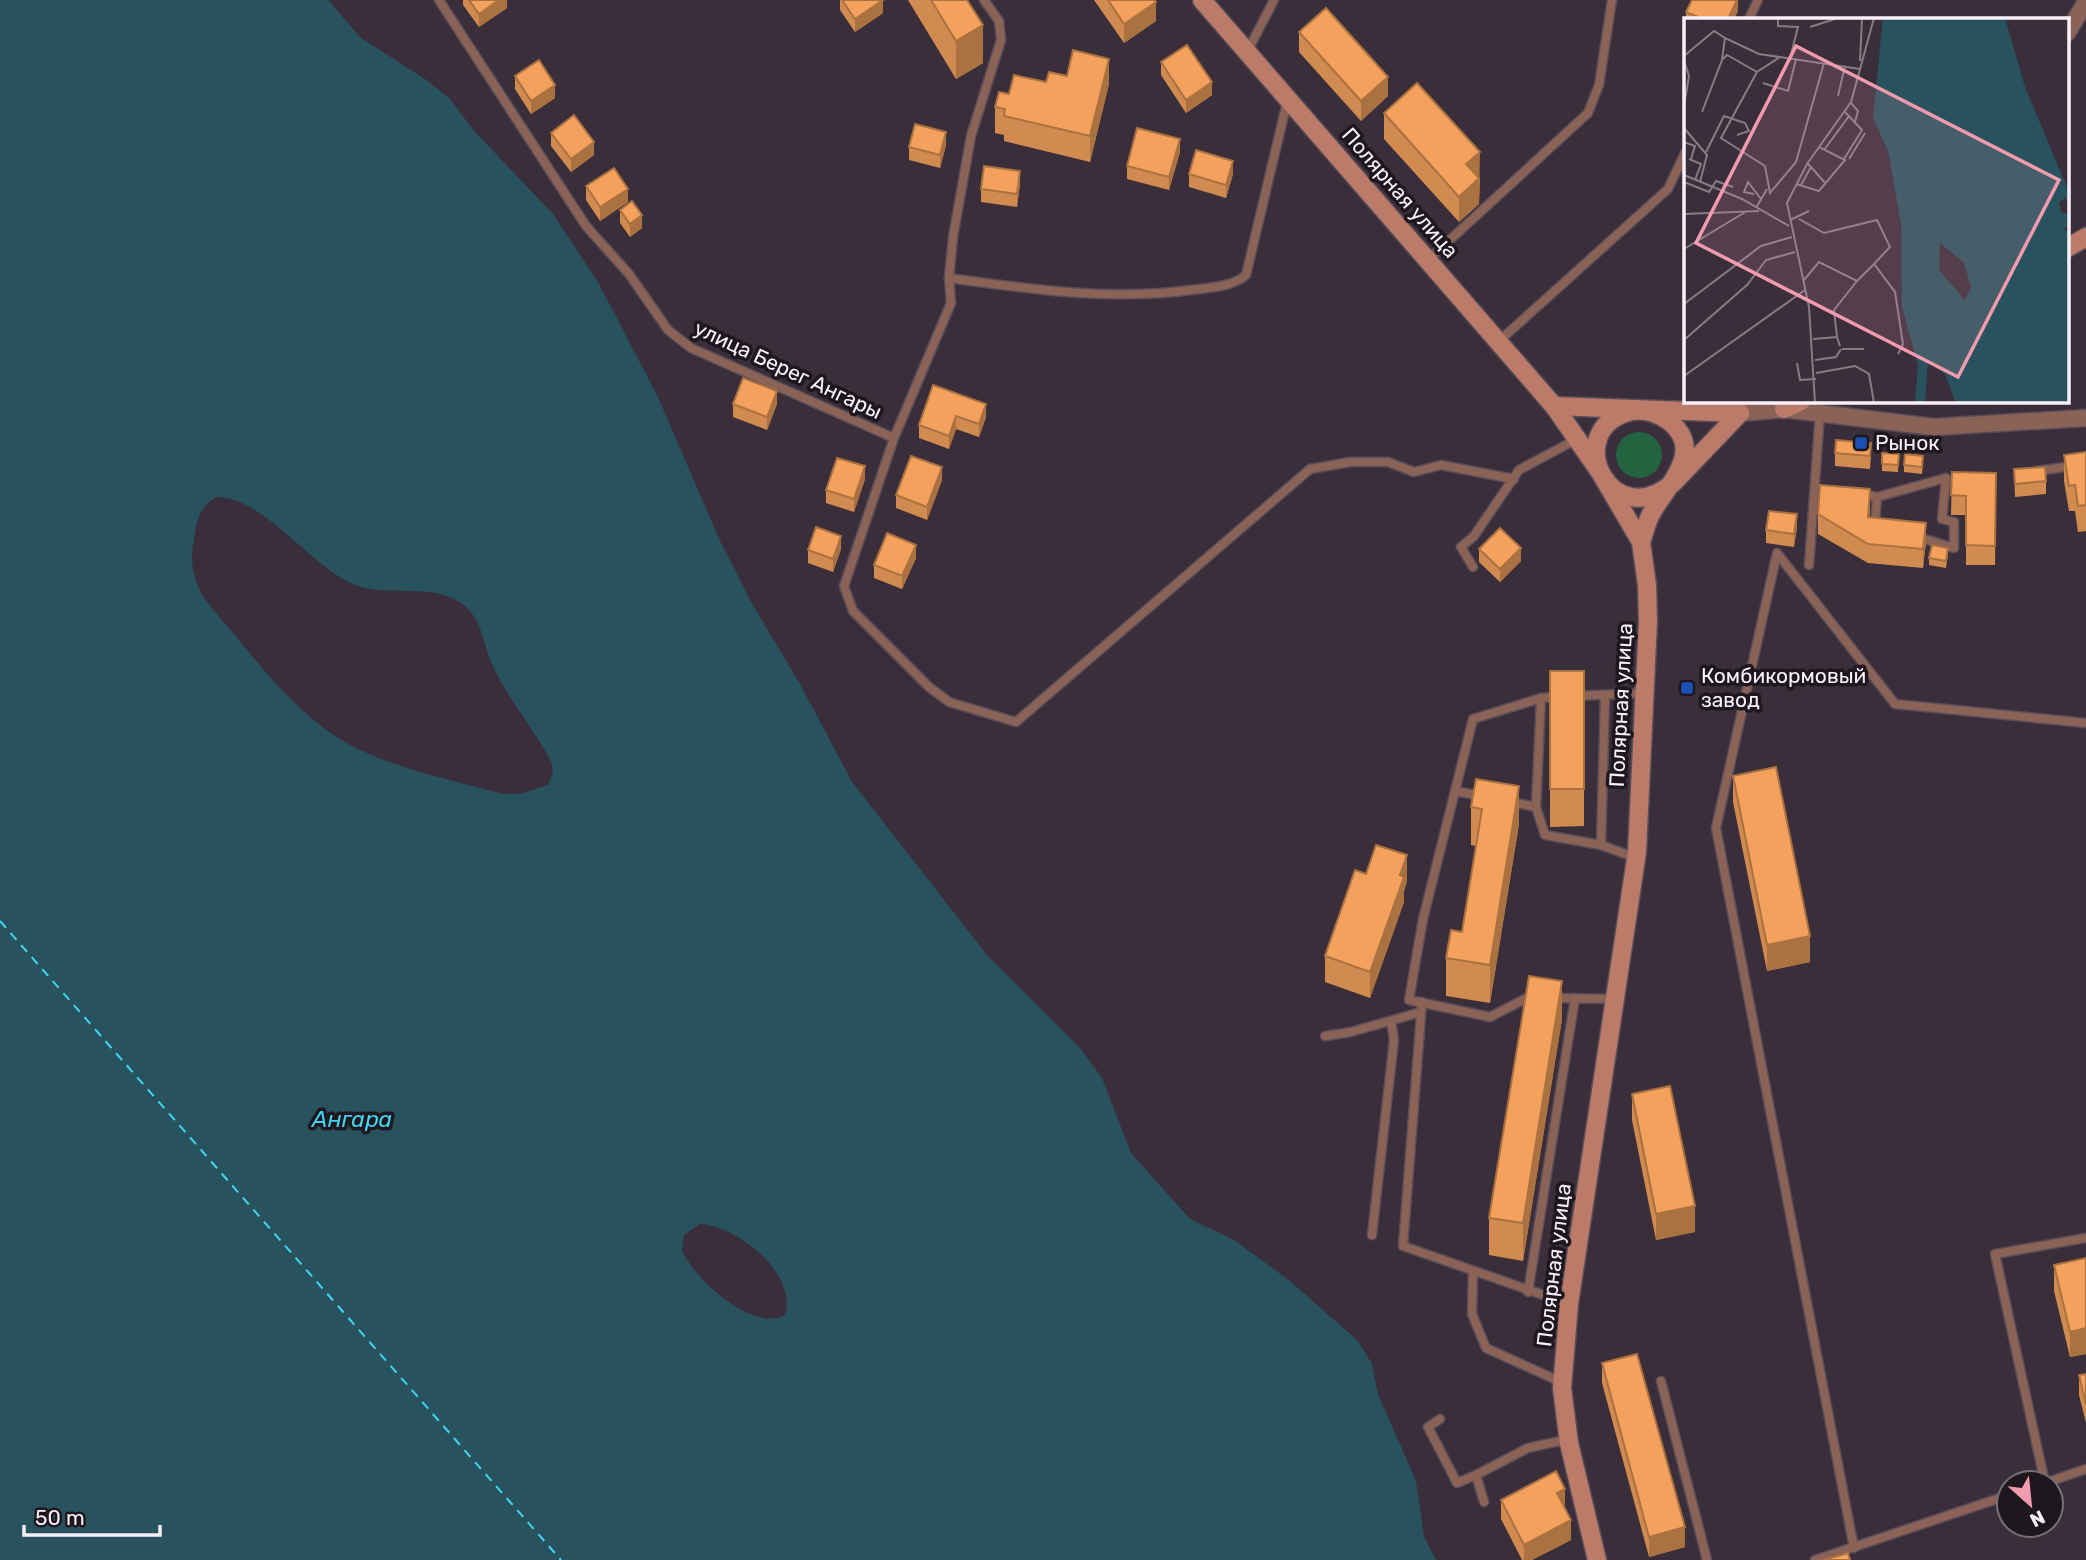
<svg xmlns="http://www.w3.org/2000/svg" width="2086" height="1560" font-family="Rubik,sans-serif">
  <style>
    .green { fill: #226340 }
    .water { fill: #28535e; fill-rule: evenodd }
    .lines { fill: none; stroke-linecap: round; stroke-linejoin: round }
    .ferry { stroke: #42d4f3; stroke-width: 2; stroke-dasharray: 9 7; stroke-linecap: butt }
    .lane-casing { stroke: #594d59; stroke-width: 11 }
    .street-casing { stroke: #594d59; stroke-width: 19 }
    .secondary-casing { stroke: #594d59; stroke-width: 21 }
    .lane { stroke: #8b6256; stroke-width: 8 }
    .street { stroke: #8b6256; stroke-width: 16 }
    .secondary { stroke: #bc7b68; stroke-width: 18 }
    .wall { fill: #d18a50 }
    .shaded-wall { fill: #aa7141 }
    .building { fill: #f3a15d; stroke: #aa7141; stroke-width: 2 }
    .transit-dot { fill: #1a4fb4; stroke: #1e181e; stroke-width: 2.5 }
    .labels { text-anchor: middle; stroke-width: 7; stroke-linejoin: round; paint-order: stroke }
    .street-label { font-size: 21px; fill: #f9f1f9; stroke: #1e181e }
    .poi-label { font-size: 21px; fill: #f9f1f9; stroke: #1e181e; text-anchor: start }
    .water-label { font-size: 23px; font-style: italic; fill: #42d4f3; stroke: #1e181e }
    .inset-river { fill: none; stroke: #28535e; stroke-width: 3.5 }
    .inset-road { fill: none; stroke: #867c86; stroke-width: 2 }
    .view { fill: #f29aae; fill-opacity: 0.15; stroke: #f29aae; stroke-width: 3.5 }
    .inset-edge { fill: none; stroke: #f9f1f9; stroke-width: 3.5 }
  </style>
  <rect width="100%" height="100%" fill="#3a2e3a"/>
  <!-- green -->
  <circle class="green" cx="1639" cy="455" r="23"/>
  <!-- water -->
  <path class="water" d="M0,0H328L361,38L425,79L449,98L475,132L553,214L599,284L657,395L721,543L751,602L800,684L852,782L987,955L1081,1049L1102,1078L1131,1153L1190,1219L1234,1240L1290,1281L1358,1341L1372,1364L1378,1394L1416,1481L1424,1537L1436,1560H0ZM217,497C263,497 311,566 353,584C387,599 437,580 466,607C483,622 483,645 492,664C508,700 535,729 552,764L553,772L548,785L520,794H503C452,780 399,770 352,746C304,721 267,674 233,633C210,605 187,586 193,546C196,527 197,506 217,497ZM699,1224C737,1225 798,1274 785,1315C753,1333 693,1278 682,1250L684,1235Z"/>
  <g class="lines">
    <!-- ferry -->
    <polyline class="ferry" points="0,921 561,1560"/>
    <defs>
      <g id="lane">
        <path d="M439,0L586,226L629,274L668,330L691,348L894,438L951,303L949,278C1030,289 1109,301 1191,290C1211,287 1230,288 1246,275L1287,102"/>
        <polyline points="1749,19 1758,0"/>
        <polyline points="1247,52 1274,0"/>
        <polyline points="1428,260 1588,113 1599,85 1612,0"/>
        <polyline points="949,278 953,237 971,136 1001,40 999,21 984,0"/>
        <polyline points="1498,342 1668,189 1685,153"/>
        <polyline points="894,438 844,586 853,611 929,687 949,702 1016,722 1310,469 1350,462 1388,462 1414,472 1441,465 1514,479"/>
        <polyline points="2037,471 2086,464"/>
        <polyline points="1862,494 1877,497 1875,524 1878,525"/>
        <polyline points="1877,497 1946,478 1942,519 1954,522 1954,548 1918,537"/>
        <polyline points="1809,565 1820,413"/>
        <polyline points="1473,567 1461,547 1474,536 1519,470 1577,439"/>
        <polyline points="1605,695 1601,845 1636,858"/>
        <polyline points="1574,696 1645,693"/>
        <polyline points="1455,791 1481,796"/>
        <polyline points="1511,802 1536,807 1545,835 1601,845"/>
        <polyline points="1536,807 1541,698"/>
        <polyline points="1535,997 1529,997 1490,1017 1409,1000 1423,919 1473,719 1541,698 1558,697"/>
        <polyline points="1551,998 1615,999"/>
        <polyline points="1422,1002 1403,1246 1569,1304"/>
        <polyline points="1325,1036 1351,1032 1421,1012"/>
        <polyline points="1372,1235 1394,1040 1391,1021"/>
        <polyline points="1473,1272 1472,1314 1486,1348 1561,1382"/>
        <polyline points="1528,1292 1575,998"/>
        <polyline points="1661,1381 1707,1560"/>
        <polyline points="1440,1419 1428,1427 1457,1483 1476,1475"/>
        <polyline points="2045,1483 1995,1254 2086,1238"/>
        <polyline points="2045,1483 2086,1469"/>
        <polyline points="1484,1502 1476,1475 1528,1448 1569,1439"/>
        <polyline points="1854,1548 1716,828 1777,553 1895,704 2086,723"/>
        <polyline points="1815,1560 2009,1495"/>
      </g>
      <g id="street">
        <polyline points="2067,33 2086,2"/>
        <polyline points="1740,413 1784,409 1934,427 2086,418"/>
      </g>
      <g id="secondary">
        <polyline points="1202,0 1554,406 1600,472 1641,542 1647,585 1648,621 1637,852 1569,1304 1562,1388 1569,1443 1597,1560"/>
        <polyline points="2067,248 2086,237"/>
        <polyline points="1554,406 1740,413"/>
        <polyline points="1784,409 1801,401"/>
        <path d="M1641,542C1644,534 1646,524 1650,516C1664,487 1710,450 1666,419C1653,411 1639,408 1625,413C1562,435 1612,536 1674,482L1740,413"/>
      </g>
    </defs>
    <!-- lane casing -->
    <use href="#lane" class="lane-casing"/>
    <!-- street casing -->
    <use href="#street" class="street-casing"/>
    <!-- secondary casing -->
    <use href="#secondary" class="secondary-casing"/>
    <!-- lane -->
    <use href="#lane" class="lane"/>
    <!-- street -->
    <use href="#street" class="street"/>
    <!-- secondary -->
    <use href="#secondary" class="secondary"/>
  </g>
  <!-- wall -->
  <g class="wall">
    <polygon points="463,0 507,0 507,8 479,27 463,5"/>
    <polygon points="840,0 883,0 883,13 855,32 840,10"/>
    <polygon points="908,0 967,0 983,63 956,79"/>
    <polygon points="1094,0 1155,0 1156,21 1124,43"/>
    <polygon points="1738,0 1738,11 1734,19 1686,19 1686,12"/>
    <polygon points="1299,32 1388,96 1361,121 1299,52"/>
    <polygon points="1161,62 1212,95 1186,113 1161,75"/>
    <polygon points="515,76 555,98 531,114 515,89"/>
    <polygon points="1046,82 1109,84 1090,162 1004,141 1004,135 995,133 995,107 1009,94"/>
    <polygon points="1384,113 1480,178 1479,204 1459,222 1384,139"/>
    <polygon points="551,133 594,155 571,172 551,146"/>
    <polygon points="946,145 940,168 909,160 909,147"/>
    <polygon points="1180,152 1169,190 1127,179 1127,166"/>
    <polygon points="1189,174 1233,174 1226,198 1189,187"/>
    <polygon points="1020,184 1017,207 981,202 981,189"/>
    <polygon points="586,186 628,202 600,221 586,200"/>
    <polygon points="620,210 642,228 630,237 620,223"/>
    <polygon points="933,385 986,417 979,437 956,429 949,449 919,438 919,425"/>
    <polygon points="733,404 777,404 767,430 733,417"/>
    <polygon points="2086,452 2086,531 2078,532 2075,511 2069,511 2064,481 2064,455"/>
    <polygon points="1835,453 1871,456 1870,469 1835,466"/>
    <polygon points="1882,453 1899,454 1898,472 1882,471"/>
    <polygon points="1923,462 1922,474 1904,472 1904,465"/>
    <polygon points="2014,469 2046,481 2046,494 2015,497"/>
    <polygon points="1952,472 1996,473 1995,565 1966,565 1966,515 1951,515"/>
    <polygon points="865,479 854,512 826,503 826,490"/>
    <polygon points="942,480 927,520 896,508 896,495"/>
    <polygon points="1870,509 1869,517 1926,542 1923,568 1868,563 1818,534 1818,514"/>
    <polygon points="1797,527 1794,547 1766,543 1766,530"/>
    <polygon points="841,549 833,572 808,563 808,550"/>
    <polygon points="1479,549 1521,561 1500,582 1479,562"/>
    <polygon points="1948,554 1946,568 1929,565 1929,558"/>
    <polygon points="916,558 902,589 874,578 874,565"/>
    <polygon points="1550,671 1584,671 1584,826 1550,827"/>
    <polygon points="1733,776 1810,962 1767,971 1733,802"/>
    <polygon points="1476,779 1519,824 1490,1003 1446,996 1446,958 1462,932 1476,846 1471,845 1471,807"/>
    <polygon points="1366,874 1407,881 1404,891 1404,902 1370,998 1325,982 1325,956"/>
    <polygon points="1562,1019 1523,1261 1489,1255 1489,1218"/>
    <polygon points="1632,1094 1695,1232 1656,1240 1632,1120"/>
    <polygon points="2086,1258 2086,1354 2070,1357 2054,1291 2054,1265"/>
    <polygon points="1602,1363 1685,1547 1649,1557 1602,1383"/>
    <polygon points="2086,1374 2086,1423 2079,1395 2079,1375"/>
    <polygon points="1501,1500 1565,1508 1571,1540 1532,1560 1522,1560 1501,1519"/>
  </g>
  <!-- shaded-wall -->
  <g class="shaded-wall">
    <polygon points="499,0 507,0 507,8 479,27 479,14"/>
    <polygon points="883,0 883,13 855,32 855,19"/>
    <polygon points="1737,0 1738,0 1738,11 1734,19 1728,19"/>
    <polygon points="1156,2 1156,21 1124,43 1124,24"/>
    <polygon points="983,25 983,63 956,79 956,41"/>
    <polygon points="1109,59 1109,84 1090,162 1090,136"/>
    <polygon points="1388,77 1388,96 1361,121 1361,101"/>
    <polygon points="1212,82 1212,95 1186,113 1186,100"/>
    <polygon points="555,85 555,98 531,114 531,101"/>
    <polygon points="946,132 946,145 940,168 940,155"/>
    <polygon points="1180,139 1180,152 1169,190 1169,177"/>
    <polygon points="594,142 594,155 571,172 571,159"/>
    <polygon points="1480,152 1479,204 1459,222 1459,197 1466,164"/>
    <polygon points="1233,161 1233,174 1226,198 1226,185"/>
    <polygon points="1020,171 1020,184 1017,207 1017,194"/>
    <polygon points="628,189 628,202 600,221 600,207"/>
    <polygon points="642,215 642,228 630,237 630,224"/>
    <polygon points="777,391 777,404 767,430 767,417"/>
    <polygon points="986,404 986,417 979,437 979,424"/>
    <polygon points="956,416 956,429 949,449 949,436"/>
    <polygon points="865,466 865,479 854,512 854,499"/>
    <polygon points="942,467 942,480 927,520 927,507"/>
    <polygon points="1870,489 1870,509 1868,537 1868,517"/>
    <polygon points="1797,514 1797,527 1794,547 1794,534"/>
    <polygon points="1926,523 1926,542 1923,568 1923,549"/>
    <polygon points="841,536 841,549 833,572 833,559"/>
    <polygon points="916,545 916,558 902,589 902,576"/>
    <polygon points="1521,548 1521,561 1500,582 1500,569"/>
    <polygon points="1519,786 1519,824 1490,1003 1490,965"/>
    <polygon points="1407,855 1407,881 1404,891 1404,902 1370,998 1370,972"/>
    <polygon points="1810,936 1810,962 1767,971 1767,945"/>
    <polygon points="1562,981 1562,1019 1523,1261 1523,1223"/>
    <polygon points="1695,1206 1695,1232 1656,1240 1656,1214"/>
    <polygon points="2086,1328 2086,1354 2070,1357 2070,1332"/>
    <polygon points="1565,1489 1565,1508 1557,1493"/>
    <polygon points="1571,1520 1571,1540 1532,1560 1524,1560 1524,1545"/>
    <polygon points="1685,1527 1685,1547 1649,1557 1649,1537"/>
  </g>
  <!-- building -->
  <g class="building">
    <polygon points="469,0 499,0 479,14"/>
    <polygon points="842,0 883,0 855,19"/>
    <polygon points="931,0 967,0 983,25 956,41"/>
    <polygon points="1108,0 1155,0 1156,2 1124,24"/>
    <polygon points="1692,0 1737,0 1728,19 1703,19 1686,12"/>
    <polygon points="1326,8 1388,77 1361,101 1299,32"/>
    <polygon points="1187,45 1212,82 1186,100 1161,62"/>
    <polygon points="1073,50 1109,59 1090,136 1004,116 1005,109 995,107 999,92 1009,94 1014,75 1046,82 1049,72 1067,76"/>
    <polygon points="539,60 555,85 531,101 515,76"/>
    <polygon points="1417,83 1480,152 1466,164 1479,178 1459,197 1384,113"/>
    <polygon points="574,115 594,142 571,159 551,133"/>
    <polygon points="915,124 946,132 940,155 909,147"/>
    <polygon points="1137,128 1180,139 1169,177 1127,166"/>
    <polygon points="1196,150 1233,161 1226,185 1189,174"/>
    <polygon points="984,166 1020,171 1017,194 981,189"/>
    <polygon points="614,168 628,189 600,207 586,186"/>
    <polygon points="632,201 642,215 630,224 620,210"/>
    <polygon points="743,378 777,391 767,417 733,404"/>
    <polygon points="933,385 986,404 979,424 956,416 949,436 919,425"/>
    <polygon points="1836,440 1871,443 1870,456 1835,453"/>
    <polygon points="2086,452 2086,505 2078,506 2075,485 2069,486 2064,455"/>
    <polygon points="1882,453 1899,454 1898,465 1882,464"/>
    <polygon points="1905,454 1923,456 1922,467 1904,465"/>
    <polygon points="911,456 942,467 927,507 896,495"/>
    <polygon points="837,458 865,466 854,499 826,490"/>
    <polygon points="2045,467 2046,481 2015,484 2014,469"/>
    <polygon points="1952,472 1996,473 1995,546 1966,545 1966,496 1951,495"/>
    <polygon points="1820,485 1870,489 1868,517 1926,523 1923,549 1868,544 1818,514"/>
    <polygon points="1769,511 1797,514 1794,534 1766,530"/>
    <polygon points="816,527 841,536 833,559 808,550"/>
    <polygon points="1500,528 1521,548 1500,569 1479,549"/>
    <polygon points="887,533 916,545 902,576 874,565"/>
    <polygon points="1932,545 1948,548 1946,561 1929,558"/>
    <rect x="1550" y="671" width="34" height="118"/>
    <polygon points="1776,767 1810,936 1767,945 1733,776"/>
    <polygon points="1476,779 1519,786 1490,965 1446,958 1451,930 1462,932 1482,809 1471,807"/>
    <polygon points="1376,845 1407,855 1400,875 1404,877 1370,972 1325,956 1355,870 1366,874"/>
    <polygon points="1529,976 1562,981 1523,1223 1489,1218"/>
    <polygon points="1670,1086 1695,1206 1656,1214 1632,1094"/>
    <polygon points="2086,1258 2086,1328 2070,1332 2054,1265"/>
    <polygon points="1637,1354 1685,1527 1649,1537 1602,1363"/>
    <polygon points="2086,1374 2086,1404 2079,1375"/>
    <polygon points="1556,1471 1565,1489 1557,1493 1571,1520 1524,1545 1501,1500"/>
    <polygon points="1848,1553 1850,1560 1823,1560"/>
  </g>
  <!-- markers -->
  <g class="transit-dot">
    <rect x="1854" y="436" width="14" height="14" rx="3.5"/>
    <rect x="1680" y="681" width="14" height="14" rx="3.5"/>
  </g>
  <g class="labels">
    <!-- street labels -->
    <g class="street-label">
      <text transform="translate(1400 193) rotate(49)" y="7">Полярная улица</text>
      <text transform="translate(788 370) rotate(25)" y="7">улица Берег Ангары</text>
      <text transform="translate(1621 705) rotate(-87)" y="7">Полярная улица</text>
      <text transform="translate(1554 1265) rotate(-83)" y="7">Полярная улица</text>
    </g>
    <!-- poi labels -->
    <g class="poi-label">
      <text x="1875" y="450">Рынок</text>
      <text x="1701" y="683">Комбикормовый<tspan x="1701" dy="24">завод</tspan></text>
    </g>
    <!-- water labels -->
    <g class="water-label">
      <text x="352" y="1127">Ангара</text>
    </g>
  </g>
  <!-- overview -->
  <g transform="translate(1684 18)">
    <rect width="385" height="385" fill="#3a2e3a"/>
    <path d="M199,0H321L341,69L385,174V187L381,180L375,184L377,194L385,196V209L380,210L385,216V385H272L261,356L244,344L241,385H231L234,347L218,289L217,205L204,133L189,100ZM256,225L280,245L287,269L281,282L255,252Z" fill="#28535e" fill-rule="evenodd"/>
    <path class="inset-river" d="M272,0L370,385"/>
    <path class="inset-road" d="M94,0V8L114,9L106,40M126,9L154,0M0,38L30,13L41,20M96,39L73,54L37,120L81,148L86,175L112,144L140,45M39,41L43,37L73,54M0,42L5,58L0,88M176,43L178,0M79,65L104,73L112,41M154,78L161,48M167,85L174,93L171,104M18,94L38,42L41,20L75,36L176,51M0,110L23,137L16,164M0,124L11,128L7,141M140,132L165,98M22,134L40,98L61,105L65,113L53,117M5,141L17,146L11,162M160,141L178,112L161,94M165,141L181,115M127,149L142,166M0,157L58,181L105,208M0,164L25,174L32,163L49,169M112,166L135,173L161,142L135,129M117,167L127,149L123,145M70,176L60,174L64,164L77,181M72,190L83,171M0,196L75,193M115,201L140,215L193,202L206,229L190,246M106,202L125,193M0,231L63,193M120,262L135,244L173,263L190,246L211,274L219,326L214,336M0,286L77,228L108,219M153,319L150,292L173,263M129,321L153,319L156,328M0,322L63,267L82,242L111,234M158,331H180M131,342L152,339L157,331M113,345L116,362L132,361M132,355L171,348L185,356L190,385M0,358L121,272M131,385L125,289L103,185L123,146L167,84L190,0"/>
    <path class="view" d="M112,28L375,162L274,359L12,225Z"/>
    <rect width="385" height="385" class="inset-edge"/>
  </g>
  <!-- north arrow -->
  <g transform="translate(2030 1504) rotate(153)"><circle r="33" fill="#1e181e" stroke="#766f76" stroke-width="2"/>
  <path d="M0-5L12 26L0 18L-12 26Z" fill="#f29aae"/>
  <text y="-10" font-size="19" font-weight="bold" text-anchor="middle" fill="#f9f1f9">N</text>
  </g>
  <!-- scale -->
  <path d="M24 1525v10h136v-10" fill="none" stroke="#f9f1f9" stroke-width="3.5"/>
  <text x="35" y="1525" font-size="21" fill="#f9f1f9" stroke="#1e181e" stroke-width="5" paint-order="stroke">50 m</text>
</svg>
